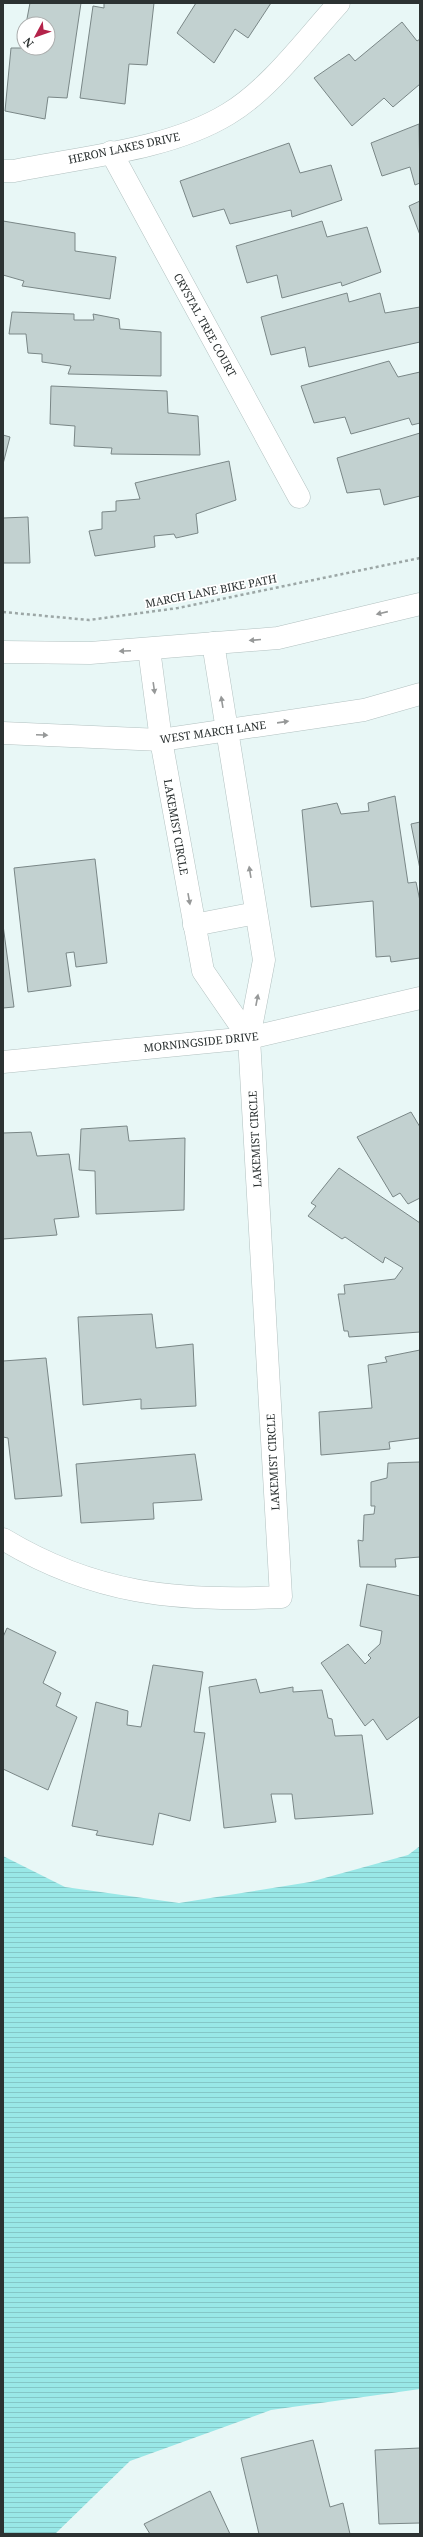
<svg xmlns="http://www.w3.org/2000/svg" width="423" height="2537" font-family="'Noto Serif',serif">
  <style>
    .water { fill: url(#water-rules) }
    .building { fill: #c2d1d0; stroke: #7a8787 }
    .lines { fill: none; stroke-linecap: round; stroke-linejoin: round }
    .minor-casing { stroke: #b2c1c0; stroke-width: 23 }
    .secondary-casing { stroke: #b2c1c0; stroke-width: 23 }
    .path { stroke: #9ca7a6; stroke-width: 2.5; stroke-dasharray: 3 3; stroke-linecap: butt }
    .minor { stroke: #fff; stroke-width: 22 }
    .secondary { stroke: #fff; stroke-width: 22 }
    .oneway { fill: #969898 }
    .labels { text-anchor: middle; stroke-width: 3.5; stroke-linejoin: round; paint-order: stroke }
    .street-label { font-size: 11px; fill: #2c3232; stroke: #fff }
  </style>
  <defs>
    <pattern id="water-rules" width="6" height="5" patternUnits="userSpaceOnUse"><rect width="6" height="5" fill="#99e8e7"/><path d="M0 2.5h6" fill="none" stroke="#84c7c7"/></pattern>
  </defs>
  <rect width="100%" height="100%" fill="#e8f7f6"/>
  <!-- water -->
  <polygon class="water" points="420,1846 420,2389 271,2410 130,2461 55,2534 3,2534 3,1856 65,1887 179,1903 310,1882 408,1855"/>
  <!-- building -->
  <g class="building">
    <polygon points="30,3 81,3 67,98 48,97 45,119 5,111 11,48 22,48 24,37 24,48 48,48 48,24 26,24"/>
    <polygon points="104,3 154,3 147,65 129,64 125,104 80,98 93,6 104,8"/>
    <polygon points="196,3 271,3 248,38 235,29 214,63 177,33"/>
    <polygon points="402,22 417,41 420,39 420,84 393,107 384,98 352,126 314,78 349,54 355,61"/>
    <polygon points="419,124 420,183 415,185 410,167 382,176 371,143"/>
    <polygon points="289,143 300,173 331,165 342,200 292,217 291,210 230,224 224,209 193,217 180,181"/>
    <polygon points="420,201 420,235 409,206"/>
    <polygon points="3,221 75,233 75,251 116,257 110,299 22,286 24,281 3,275"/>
    <polygon points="322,221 327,237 367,227 381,272 342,286 341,282 282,298 277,275 247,283 236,246"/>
    <polygon points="347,293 349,302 380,293 385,313 420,307 420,342 309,367 305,347 271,355 261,317"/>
    <polygon points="12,312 74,314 74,320 94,320 93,314 119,319 120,329 161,332 161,376 68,374 71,366 42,362 42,354 28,353 26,334 9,334"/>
    <polygon points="389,361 398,377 420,372 420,423 412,425 409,418 351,434 345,417 314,423 301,386"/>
    <polygon points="51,386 167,391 168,413 198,416 200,455 111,454 112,448 74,446 75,426 50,424"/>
    <polygon points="420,433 420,496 384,505 380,489 347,493 337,458"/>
    <polygon points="3,435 10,437 3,464"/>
    <polygon points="229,461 236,500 196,514 198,533 176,538 174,534 154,536 155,547 95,556 89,531 102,529 102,512 116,511 116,501 140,499 135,483"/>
    <polygon points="28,517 30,563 3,563 3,518"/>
    <polygon points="395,796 408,883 416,882 420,901 420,958 391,962 390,956 376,957 373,901 311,907 302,810 337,803 341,814 369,811 368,803"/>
    <polygon points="420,822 420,869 411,824"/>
    <polygon points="95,859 107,963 76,967 74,952 66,953 71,986 28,992 14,868"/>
    <polygon points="3,925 14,1007 3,1008"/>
    <polygon points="411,1112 420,1127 420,1198 408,1204 400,1193 393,1197 357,1137"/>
    <polygon points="127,1126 129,1141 185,1138 184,1210 96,1214 95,1171 79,1170 81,1129"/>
    <polygon points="31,1132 37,1156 69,1154 79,1217 54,1219 57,1235 3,1239 3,1133"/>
    <polygon points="339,1168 420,1223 420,1332 349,1337 348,1331 344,1331 338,1294 345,1294 344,1285 395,1279 403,1268 385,1257 383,1263 345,1237 342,1239 308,1216 316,1206 311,1203"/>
    <polygon points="152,1314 156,1348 193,1344 196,1406 141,1409 141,1399 83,1405 78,1317"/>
    <polygon points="420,1350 420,1438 389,1442 390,1449 321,1455 319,1412 372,1408 368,1365 387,1362 385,1357"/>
    <polygon points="46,1358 62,1496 15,1499 8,1438 3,1437 3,1361"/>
    <polygon points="195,1454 202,1500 153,1503 154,1519 81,1523 76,1464"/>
    <polygon points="420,1462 420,1557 395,1559 396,1567 360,1567 358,1540 363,1541 364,1515 374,1514 375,1506 371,1506 371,1482 387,1478 388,1463"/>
    <polygon points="367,1584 420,1596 420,1716 387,1740 373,1719 365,1726 321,1663 348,1644 365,1664 371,1658 368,1655 380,1644 382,1631 360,1626"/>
    <polygon points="7,1628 56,1652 43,1683 61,1693 56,1706 77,1717 48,1790 3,1769 3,1637"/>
    <polygon points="153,1665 203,1672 194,1732 205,1733 190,1821 159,1813 153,1845 96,1835 98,1831 72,1826 96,1702 128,1711 127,1725 141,1727"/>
    <polygon points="256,1679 260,1693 293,1687 293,1692 322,1690 328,1718 332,1719 335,1736 362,1735 373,1814 295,1819 292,1794 271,1794 276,1822 224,1828 209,1687"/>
    <polygon points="313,2440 330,2507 343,2503 350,2534 259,2534 241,2458"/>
    <polygon points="420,2448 420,2523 379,2524 375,2450"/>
    <polygon points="210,2491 230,2534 150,2534 144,2524"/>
  </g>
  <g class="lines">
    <defs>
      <g id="minor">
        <polyline points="111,152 299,497"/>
        <path d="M3,171H14C82,157 169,150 228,114C270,89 306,39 339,3"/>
        <polyline points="149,649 161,740 203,971 249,1038"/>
        <polyline points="194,925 256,913"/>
        <polyline points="3,1062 249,1038 420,998"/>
        <path d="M3,1539C94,1594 177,1602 281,1597L249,1038L264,960L213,643"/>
      </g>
      <g id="secondary">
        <polyline points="3,652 90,653 278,638 420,604"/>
        <polyline points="3,733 161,740 364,710 420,694"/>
      </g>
    </defs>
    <!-- minor casing -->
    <use href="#minor" class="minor-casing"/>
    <!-- secondary casing -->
    <use href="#secondary" class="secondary-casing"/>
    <!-- path -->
    <polyline class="path" points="3,612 89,620 178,608 420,558"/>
    <!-- minor -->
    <use href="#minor" class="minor"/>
    <!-- secondary -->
    <use href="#secondary" class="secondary"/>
  </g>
  <!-- one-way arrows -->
  <defs><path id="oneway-solid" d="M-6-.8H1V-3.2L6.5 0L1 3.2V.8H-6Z"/></defs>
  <g class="oneway">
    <use href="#oneway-solid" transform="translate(382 613) rotate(167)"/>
    <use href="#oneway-solid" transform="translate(255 640) rotate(175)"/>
    <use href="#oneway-solid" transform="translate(125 651) rotate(177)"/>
    <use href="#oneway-solid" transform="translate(154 688) rotate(82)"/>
    <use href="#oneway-solid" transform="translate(222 702) rotate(-99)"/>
    <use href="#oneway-solid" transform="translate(283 722) rotate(-8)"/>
    <use href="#oneway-solid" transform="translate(42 735) rotate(2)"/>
    <use href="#oneway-solid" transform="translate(250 872) rotate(-99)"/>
    <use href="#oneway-solid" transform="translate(189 899) rotate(80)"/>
    <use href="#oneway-solid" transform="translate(257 1000) rotate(-79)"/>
  </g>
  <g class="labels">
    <!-- street labels -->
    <g class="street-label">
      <text transform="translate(124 148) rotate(-12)" y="4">HERON LAKES DRIVE</text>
      <text transform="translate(205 325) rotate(61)" y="4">CRYSTAL TREE COURT</text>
      <text transform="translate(211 591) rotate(-11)" y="4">MARCH LANE BIKE PATH</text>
      <text transform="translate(213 732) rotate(-8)" y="4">WEST MARCH LANE</text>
      <text transform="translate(176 827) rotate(80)" y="4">LAKEMIST CIRCLE</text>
      <text transform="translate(201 1042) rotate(-6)" y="4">MORNINGSIDE DRIVE</text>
      <text transform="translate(255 1139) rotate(-93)" y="4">LAKEMIST CIRCLE</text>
      <text transform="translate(273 1462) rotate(-93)" y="4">LAKEMIST CIRCLE</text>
    </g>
  </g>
  <!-- border -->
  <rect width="423" height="2537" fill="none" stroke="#2c3232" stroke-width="8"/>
  <!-- north arrow -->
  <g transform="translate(36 36) rotate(229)"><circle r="19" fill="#ffffff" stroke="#abadad"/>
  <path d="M0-3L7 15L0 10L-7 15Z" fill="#b4234a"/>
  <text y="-6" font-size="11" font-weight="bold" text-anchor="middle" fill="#2c3232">N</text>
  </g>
</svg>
